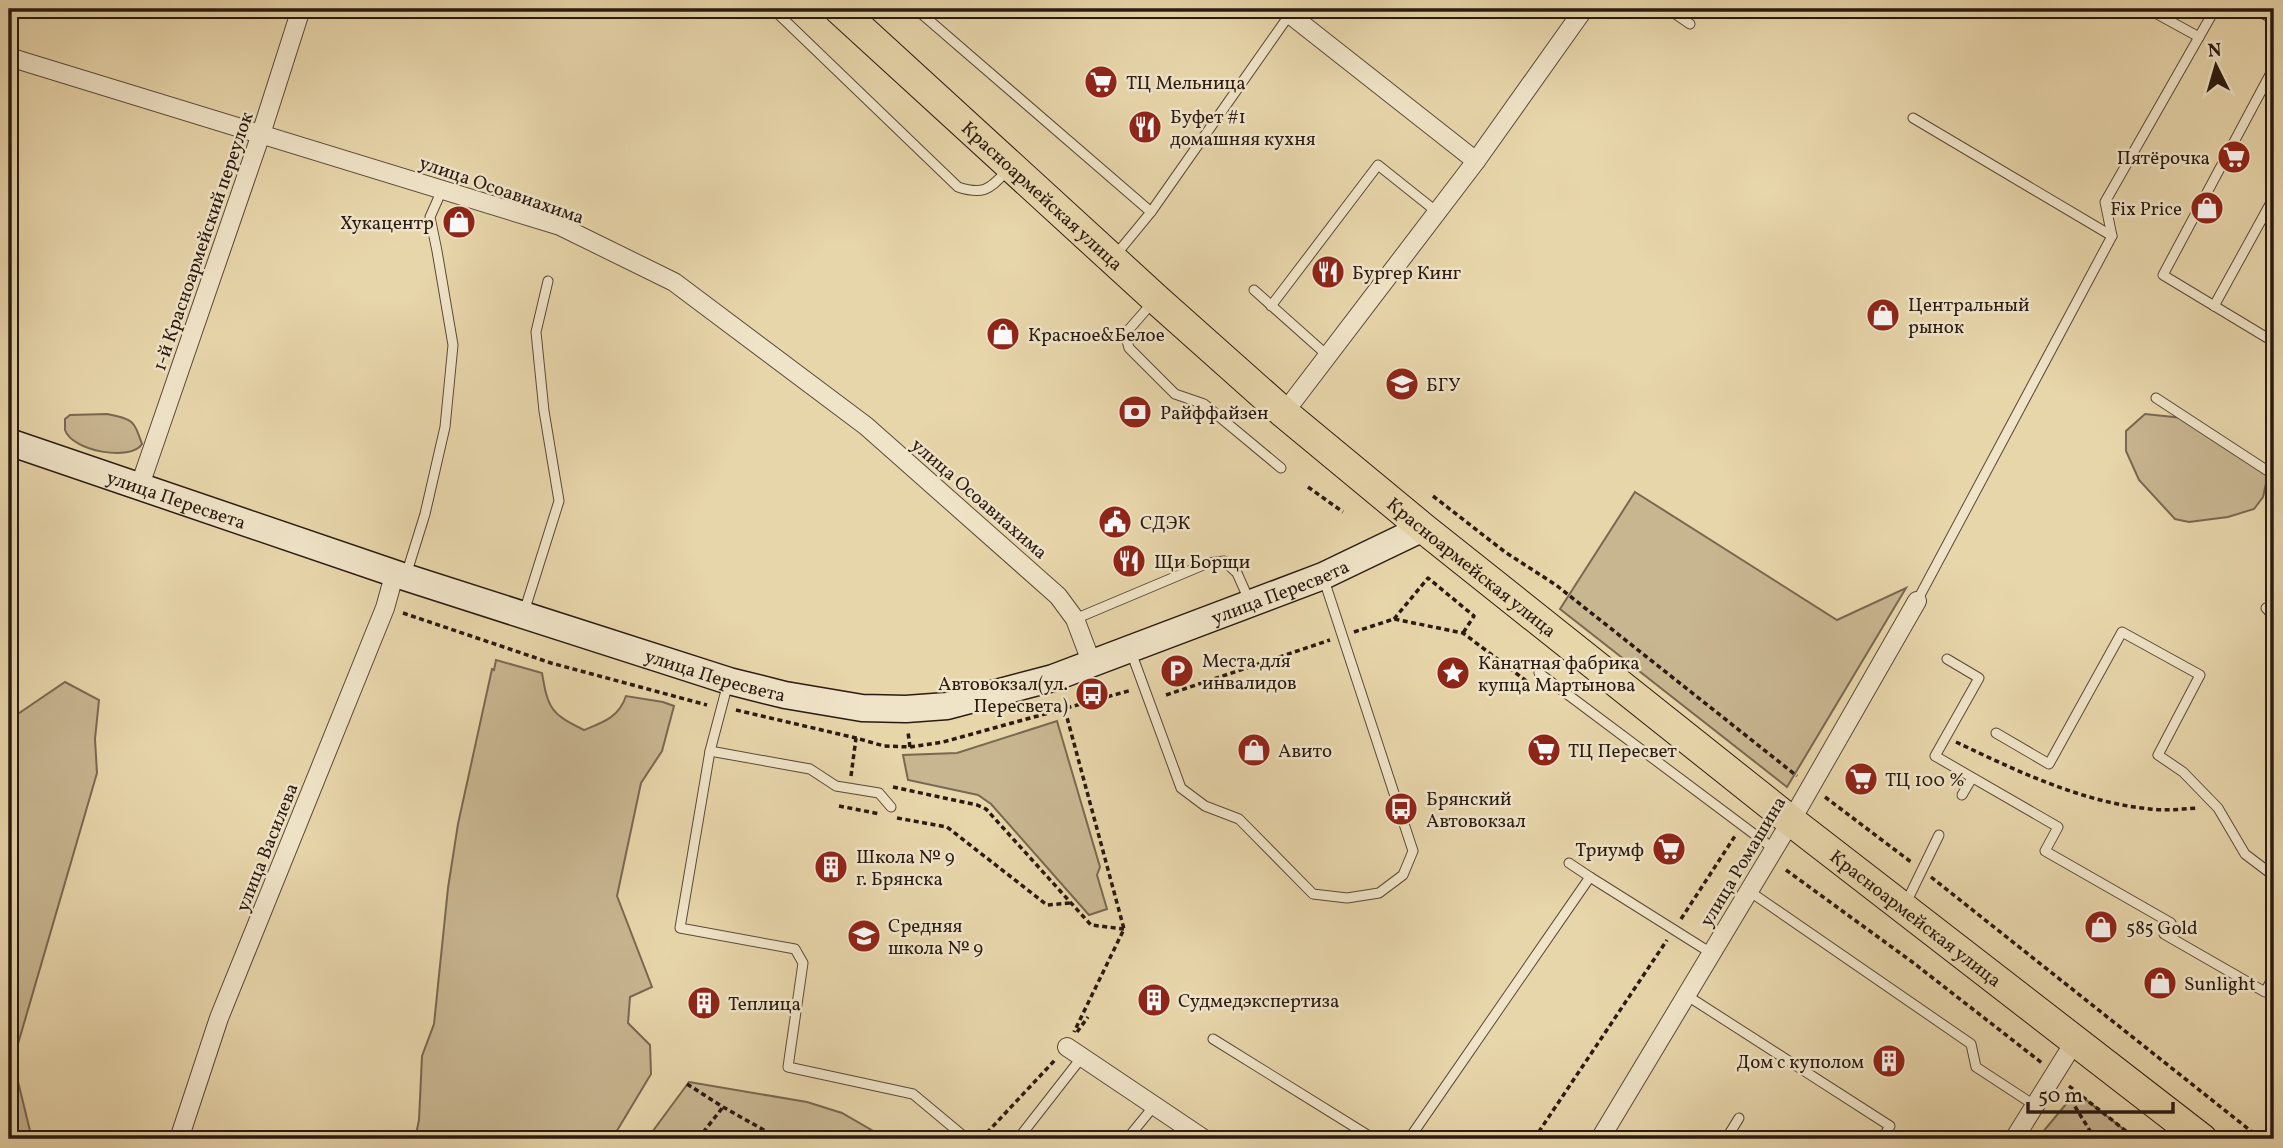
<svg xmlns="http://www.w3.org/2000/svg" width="2283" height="1148" font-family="Vollkorn,serif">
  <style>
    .green { fill: #c8b691; stroke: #796851; stroke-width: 2 }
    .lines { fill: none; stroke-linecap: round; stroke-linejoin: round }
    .service-casing { stroke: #5a4938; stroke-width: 11 }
    .minor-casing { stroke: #5a4938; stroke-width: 20 }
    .secondary-casing { stroke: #2a1a11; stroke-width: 29 }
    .primary-casing { stroke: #2a1a11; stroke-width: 32 }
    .path { stroke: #2a1a11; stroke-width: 3.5; stroke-dasharray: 5 3.5; stroke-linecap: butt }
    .service { stroke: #f0e4c8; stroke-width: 9 }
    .minor { stroke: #f0e4c8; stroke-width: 18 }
    .secondary { stroke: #f0e4c8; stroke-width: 26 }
    .primary { stroke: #e8d6ab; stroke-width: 30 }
    .labels { text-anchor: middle; stroke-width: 5; stroke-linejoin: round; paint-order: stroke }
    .poi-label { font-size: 19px; fill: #2a1a11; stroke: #f0e4c8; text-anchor: start }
    .street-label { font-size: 19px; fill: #2a1a11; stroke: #f0e4c8 }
  </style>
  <rect width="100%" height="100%" fill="#e8d6ab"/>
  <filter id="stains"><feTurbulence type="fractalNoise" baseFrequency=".00286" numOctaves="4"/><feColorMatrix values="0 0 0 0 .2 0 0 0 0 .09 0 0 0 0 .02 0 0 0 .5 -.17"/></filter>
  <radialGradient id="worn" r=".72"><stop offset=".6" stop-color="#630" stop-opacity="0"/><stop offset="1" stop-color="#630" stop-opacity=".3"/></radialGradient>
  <!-- green -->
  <g class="green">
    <path d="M107,414C134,420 133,419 142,444C131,462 72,451 65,430C65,429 65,420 65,419L70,415Z"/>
    <polygon points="2145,414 2183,418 2231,442 2263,467 2267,479 2263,497 2254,509 2228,517 2189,522 2175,519 2139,480 2126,451 2126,431"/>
    <polygon points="1635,492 1837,620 1906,588 1787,787 1560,609"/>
    <path d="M496,660L542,673C548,709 551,714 584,730C604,722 619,717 626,696L663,702L674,706L662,751L641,783L617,896L652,987L630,997L628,1023L650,1045L651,1074L612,1139H415L419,1120L422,1056L434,1024L448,888L458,824L492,669L494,670Z"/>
    <polygon points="65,682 99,700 95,739 97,773 13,1061 32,1139 9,1139 9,720"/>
    <polygon points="1057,721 1100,867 1097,875 1107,909 1089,915 991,804 978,795 908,780 903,755 957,753"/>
    <polygon points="689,1082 807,1102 842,1113 887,1139 647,1139"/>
    <polygon points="2076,1092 2136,1139 2037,1139"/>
  </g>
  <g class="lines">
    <defs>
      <g id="service">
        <path d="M773,9L958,187C985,196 990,188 1008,170"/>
        <polyline points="916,9 1151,212"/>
        <polyline points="1668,9 1690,24"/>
        <polyline points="2148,9 2199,37"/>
        <polyline points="510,12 512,9"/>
        <polyline points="2264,14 2274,20"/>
        <polyline points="2274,67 2163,275 2274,342"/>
        <polyline points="1913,118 2112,236"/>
        <polyline points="1114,257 1151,212 1290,14"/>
        <polyline points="1254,290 1328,356"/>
        <polyline points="1152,303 1125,334 1129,348 1175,394 1204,404 1281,468"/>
        <polyline points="1271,306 1378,165 1437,212"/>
        <polyline points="2214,306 2274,197"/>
        <polyline points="2156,398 2274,475"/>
        <polyline points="406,575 425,514 445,427 453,345 437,251 430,217 442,190"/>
        <polyline points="1917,601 2112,236 2105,202 2215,9"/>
        <polyline points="2266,608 2274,617"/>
        <polyline points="524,612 559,501 544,411 536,332 548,281"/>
        <polyline points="1075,619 1208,563 1224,561 1237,573 1249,600"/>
        <polyline points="1131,652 1181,788 1205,806 1239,819 1313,894 1347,898 1379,893 1403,875 1413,851 1324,580"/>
        <polyline points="1947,659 1979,678 1935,756 2058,827 2045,851 2171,923 2164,934 2265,992 2274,975"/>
        <polyline points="1539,673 1774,849"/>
        <polyline points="728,683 710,751 680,928 795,949 803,963 788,1067 913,1094 967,1139"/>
        <polyline points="1996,733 2049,764 2122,632 2200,675 2158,755 2183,772 2218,808 2245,854 2274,876"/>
        <polyline points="710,751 810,769 836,786 879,793 891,807"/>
        <polyline points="1962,795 1972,778"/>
        <polyline points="1590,877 1711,953"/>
        <polyline points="1749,891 1971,1044 1976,1067 2034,1105"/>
        <polyline points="1905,905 1939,835"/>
        <polyline points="1686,995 1890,1126 1882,1139"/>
        <polyline points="1213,1039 1374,1139"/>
        <polyline points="1018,1139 1082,1057"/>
        <polyline points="1127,1139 1154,1106"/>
        <polyline points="1409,1139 1590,877 1569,863"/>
        <polyline points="1726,1139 1739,1118"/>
      </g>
      <g id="minor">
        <polyline points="1283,9 1476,161"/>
        <polyline points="9,57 560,226 674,282 866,426 1058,596 1075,619 1092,664"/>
        <polyline points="1284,413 1476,161 1584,9"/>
        <polyline points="140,485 261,134 301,9"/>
        <polyline points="1067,1047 1204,1139"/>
        <polyline points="179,1139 219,1018 385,608 395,572"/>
        <polyline points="1600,1139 1791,821 1917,601"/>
        <polyline points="2014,1139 2075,1041"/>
      </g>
      <g id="secondary">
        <path id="s1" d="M9,442L405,577L729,681L785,695L862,708L906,709L947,706L1053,678L1323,576L1423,528"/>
      </g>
      <g id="primary">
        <path id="s2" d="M839,9L1156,299L1284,413L1423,528L1791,821L2202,1139"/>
      </g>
    </defs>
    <!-- service casing -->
    <use href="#service" class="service-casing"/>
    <!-- minor casing -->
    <use href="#minor" class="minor-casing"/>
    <!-- secondary casing -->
    <use href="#secondary" class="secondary-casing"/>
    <!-- primary casing -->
    <use href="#primary" class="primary-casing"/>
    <!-- path -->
    <g class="path">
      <polyline points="1308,487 1343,512"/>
      <polyline points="1433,496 1505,552 1556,585 1797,776"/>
      <polyline points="2269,596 2274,576"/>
      <polyline points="403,613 551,663 707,705"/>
      <polyline points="1394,619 1428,578 1474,616 1463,633"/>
      <polyline points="1354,632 1394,619 1463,633 1529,683"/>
      <polyline points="1166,695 1330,640"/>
      <polyline points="736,710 856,738"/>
      <polyline points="1065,710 1124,929 1074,1032"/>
      <path d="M1956,742C2017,771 2081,802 2150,809C2165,811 2182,809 2198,808"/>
      <polyline points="910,747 943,742 1132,690"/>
      <polyline points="851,776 856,738 884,746 910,747 908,732"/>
      <polyline points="893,787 977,805 986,809 1091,925 1124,929"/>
      <polyline points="1825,797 1911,862"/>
      <polyline points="839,806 880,814"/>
      <polyline points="897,818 947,827 1047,905 1071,903"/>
      <polyline points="1786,870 1911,961 2042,1063"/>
      <polyline points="1931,877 2261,1139"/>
      <polyline points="1681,919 1735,836"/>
      <polyline points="1077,1032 1088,1017"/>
      <polyline points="687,1084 723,1107 778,1138 776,1139"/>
      <polyline points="2069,1086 2136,1139"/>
      <polyline points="2066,1092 2095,1139"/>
      <polyline points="698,1139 723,1107"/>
      <polyline points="981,1139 1055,1060"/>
      <polyline points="1534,1139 1667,940"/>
    </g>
    <!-- service -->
    <use href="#service" class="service"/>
    <!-- minor -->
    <use href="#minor" class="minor"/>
    <!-- secondary -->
    <use href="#secondary" class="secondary"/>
    <!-- primary -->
    <use href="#primary" class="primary"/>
  </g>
  <!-- icons -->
  <defs>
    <symbol id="supermarket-disc" viewBox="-11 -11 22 22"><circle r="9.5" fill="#8f2418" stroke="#f0e4c8"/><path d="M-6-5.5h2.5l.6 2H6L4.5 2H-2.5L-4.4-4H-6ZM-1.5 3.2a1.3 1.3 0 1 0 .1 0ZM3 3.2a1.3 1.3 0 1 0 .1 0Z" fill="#fff"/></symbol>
    <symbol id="restaurant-disc" viewBox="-11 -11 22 22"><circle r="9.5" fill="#8f2418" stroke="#f0e4c8"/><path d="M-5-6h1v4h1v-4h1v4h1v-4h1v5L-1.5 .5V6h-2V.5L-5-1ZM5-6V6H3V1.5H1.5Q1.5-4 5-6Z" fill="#fff"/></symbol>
    <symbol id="shop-disc" viewBox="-11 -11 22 22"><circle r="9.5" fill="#8f2418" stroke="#f0e4c8"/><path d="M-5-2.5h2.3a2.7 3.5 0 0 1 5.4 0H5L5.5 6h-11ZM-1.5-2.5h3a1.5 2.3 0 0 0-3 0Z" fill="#fff"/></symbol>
    <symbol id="university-disc" viewBox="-11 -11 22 22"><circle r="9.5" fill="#8f2418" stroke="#f0e4c8"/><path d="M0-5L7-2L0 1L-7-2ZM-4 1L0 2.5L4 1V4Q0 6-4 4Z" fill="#fff"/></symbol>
    <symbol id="bank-disc" viewBox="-11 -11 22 22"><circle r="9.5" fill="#8f2418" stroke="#f0e4c8"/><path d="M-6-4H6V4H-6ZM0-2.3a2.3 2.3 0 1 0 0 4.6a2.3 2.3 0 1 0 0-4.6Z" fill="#fff"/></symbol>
    <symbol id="civic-disc" viewBox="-11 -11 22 22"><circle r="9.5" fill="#8f2418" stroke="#f0e4c8"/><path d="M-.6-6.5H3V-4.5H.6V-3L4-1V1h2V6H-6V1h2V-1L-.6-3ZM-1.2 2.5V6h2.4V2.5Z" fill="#fff"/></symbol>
    <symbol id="parking-disc" viewBox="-11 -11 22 22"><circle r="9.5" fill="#8f2418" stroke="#f0e4c8"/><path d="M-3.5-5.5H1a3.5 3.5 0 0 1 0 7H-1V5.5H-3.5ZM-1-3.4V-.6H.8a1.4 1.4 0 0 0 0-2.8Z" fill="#fff"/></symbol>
    <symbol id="sight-disc" viewBox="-11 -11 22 22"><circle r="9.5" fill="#8f2418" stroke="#f0e4c8"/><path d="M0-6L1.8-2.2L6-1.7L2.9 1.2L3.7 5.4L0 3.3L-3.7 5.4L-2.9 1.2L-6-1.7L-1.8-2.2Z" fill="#fff"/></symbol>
    <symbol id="bus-disc" viewBox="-11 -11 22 22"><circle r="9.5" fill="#8f2418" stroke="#f0e4c8"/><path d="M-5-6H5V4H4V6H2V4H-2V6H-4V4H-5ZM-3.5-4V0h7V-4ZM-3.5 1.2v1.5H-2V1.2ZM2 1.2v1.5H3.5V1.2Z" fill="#fff"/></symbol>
    <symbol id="building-disc" viewBox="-11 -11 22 22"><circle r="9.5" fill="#8f2418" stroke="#f0e4c8"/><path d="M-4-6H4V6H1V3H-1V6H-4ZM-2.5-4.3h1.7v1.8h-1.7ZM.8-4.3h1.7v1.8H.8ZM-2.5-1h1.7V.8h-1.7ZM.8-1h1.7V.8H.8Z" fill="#fff"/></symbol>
    <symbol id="school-disc" viewBox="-11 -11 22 22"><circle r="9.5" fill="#8f2418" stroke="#f0e4c8"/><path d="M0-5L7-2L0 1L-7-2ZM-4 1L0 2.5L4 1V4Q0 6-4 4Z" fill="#fff"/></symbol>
  </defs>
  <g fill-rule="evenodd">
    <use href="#supermarket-disc" x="1082" y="63" width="38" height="38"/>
    <use href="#restaurant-disc" x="1126" y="108" width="38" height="38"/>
    <use href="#supermarket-disc" x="2215" y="138" width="38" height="38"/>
    <use href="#shop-disc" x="2188" y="189" width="38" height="38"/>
    <use href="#shop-disc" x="440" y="203" width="38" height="38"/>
    <use href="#restaurant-disc" x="1309" y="253" width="38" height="38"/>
    <use href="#shop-disc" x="1864" y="296" width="38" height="38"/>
    <use href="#shop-disc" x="984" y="315" width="38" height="38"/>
    <use href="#university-disc" x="1383" y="365" width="38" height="38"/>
    <use href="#bank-disc" x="1116" y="393" width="38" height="38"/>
    <use href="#civic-disc" x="1096" y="503" width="38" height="38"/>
    <use href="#restaurant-disc" x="1110" y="542" width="38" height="38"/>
    <use href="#parking-disc" x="1158" y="652" width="38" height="38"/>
    <use href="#sight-disc" x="1434" y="654" width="38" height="38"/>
    <use href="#bus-disc" x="1073" y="675" width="38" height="38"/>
    <use href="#shop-disc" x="1235" y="731" width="38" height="38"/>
    <use href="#supermarket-disc" x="1525" y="731" width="38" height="38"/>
    <use href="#supermarket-disc" x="1842" y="760" width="38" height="38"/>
    <use href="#bus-disc" x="1382" y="790" width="38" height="38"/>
    <use href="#supermarket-disc" x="1650" y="830" width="38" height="38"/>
    <use href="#building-disc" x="812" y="848" width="38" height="38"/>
    <use href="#shop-disc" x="2082" y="908" width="38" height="38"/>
    <use href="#school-disc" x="845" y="917" width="38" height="38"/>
    <use href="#shop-disc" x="2141" y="964" width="38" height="38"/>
    <use href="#building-disc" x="1135" y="981" width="38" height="38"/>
    <use href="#building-disc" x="685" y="984" width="38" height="38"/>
    <use href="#building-disc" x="1870" y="1042" width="38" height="38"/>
  </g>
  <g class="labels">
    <!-- poi labels -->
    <g class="poi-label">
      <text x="1126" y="89">ТЦ Мельница</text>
      <text x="1170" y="123">Буфет #1<tspan x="1170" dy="22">домашняя кухня</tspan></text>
      <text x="2210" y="164" text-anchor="end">Пятёрочка</text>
      <text x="2182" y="215" text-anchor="end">Fix Price</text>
      <text x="434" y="229" text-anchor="end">Хукацентр</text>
      <text x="1352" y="279">Бургер Кинг</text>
      <text x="1908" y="311">Центральный<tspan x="1908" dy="22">рынок</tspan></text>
      <text x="1028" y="341">Красное&amp;Белое</text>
      <text x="1426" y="391">БГУ</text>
      <text x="1160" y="419">Райффайзен</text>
      <text x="1140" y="529">СДЭК</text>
      <text x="1154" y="568">Щи Борщи</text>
      <text x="1202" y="667">Места для<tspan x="1202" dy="22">инвалидов</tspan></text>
      <text x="1478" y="669">Канатная фабрика<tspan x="1478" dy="22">купца Мартынова</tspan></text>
      <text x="1068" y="690" text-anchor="end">Автовокзал(ул.<tspan x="1068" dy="22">Пересвета)</tspan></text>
      <text x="1278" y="757">Авито</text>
      <text x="1568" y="757">ТЦ Пересвет</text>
      <text x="1885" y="786">ТЦ 100 %</text>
      <text x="1426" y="805">Брянский<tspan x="1426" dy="22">Автовокзал</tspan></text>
      <text x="1644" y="856" text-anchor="end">Триумф</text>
      <text x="856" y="863">Школа № 9<tspan x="856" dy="22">г. Брянска</tspan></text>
      <text x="888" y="932">Средняя<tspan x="888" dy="22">школа № 9</tspan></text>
      <text x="2126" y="934">585 Gold</text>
      <text x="2184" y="990">Sunlight</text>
      <text x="1178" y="1007">Судмедэкспертиза</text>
      <text x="728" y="1010">Теплица</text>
      <text x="1864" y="1068" text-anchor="end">Дом с куполом</text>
    </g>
    <!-- street labels -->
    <g class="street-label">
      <text transform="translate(502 189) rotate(19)" y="7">улица Осоавиахима</text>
      <text dy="7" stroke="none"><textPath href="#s2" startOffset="276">Красноармейская улица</textPath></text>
      <text transform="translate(202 241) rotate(-71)" y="7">1-й Красноармейский переулок</text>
      <text dy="7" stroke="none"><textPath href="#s1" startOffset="177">улица Пересвета</textPath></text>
      <text transform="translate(980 498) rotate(41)" y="7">улица Осоавиахима</text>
      <text dy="7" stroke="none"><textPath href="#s2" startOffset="844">Красноармейская улица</textPath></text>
      <text dy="7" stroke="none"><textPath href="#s1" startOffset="1332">улица Пересвета</textPath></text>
      <text dy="7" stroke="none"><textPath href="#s1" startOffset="744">улица Пересвета</textPath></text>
      <text transform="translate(266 847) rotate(-68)" y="7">улица Василева</text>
      <text transform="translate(1742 861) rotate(-59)" y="7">улица Ромашина</text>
      <text dy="7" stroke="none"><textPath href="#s2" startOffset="1410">Красноармейская улица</textPath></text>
    </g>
  </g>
  <!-- margin -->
  <rect width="2283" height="1148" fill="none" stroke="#e8d6ab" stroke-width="35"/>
  <rect x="10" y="10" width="2262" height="1127" fill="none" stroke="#2a1a11" stroke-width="3.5"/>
  <rect x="18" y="18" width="2248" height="1113" fill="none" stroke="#2a1a11" stroke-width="2"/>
  <!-- north arrow -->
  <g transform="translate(2216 66) rotate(355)" stroke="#f0e4c8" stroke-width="5" paint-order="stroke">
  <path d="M0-5L12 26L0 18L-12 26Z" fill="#2a1a11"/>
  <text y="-10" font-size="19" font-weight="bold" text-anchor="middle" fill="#2a1a11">N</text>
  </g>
  <!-- scale -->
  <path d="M2028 1102v10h145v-10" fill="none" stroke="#2a1a11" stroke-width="3.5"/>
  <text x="2038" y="1102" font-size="21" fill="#2a1a11" stroke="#f0e4c8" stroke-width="5" paint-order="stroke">50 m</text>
  <rect width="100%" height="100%" filter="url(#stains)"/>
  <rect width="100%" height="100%" fill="url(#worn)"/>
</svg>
